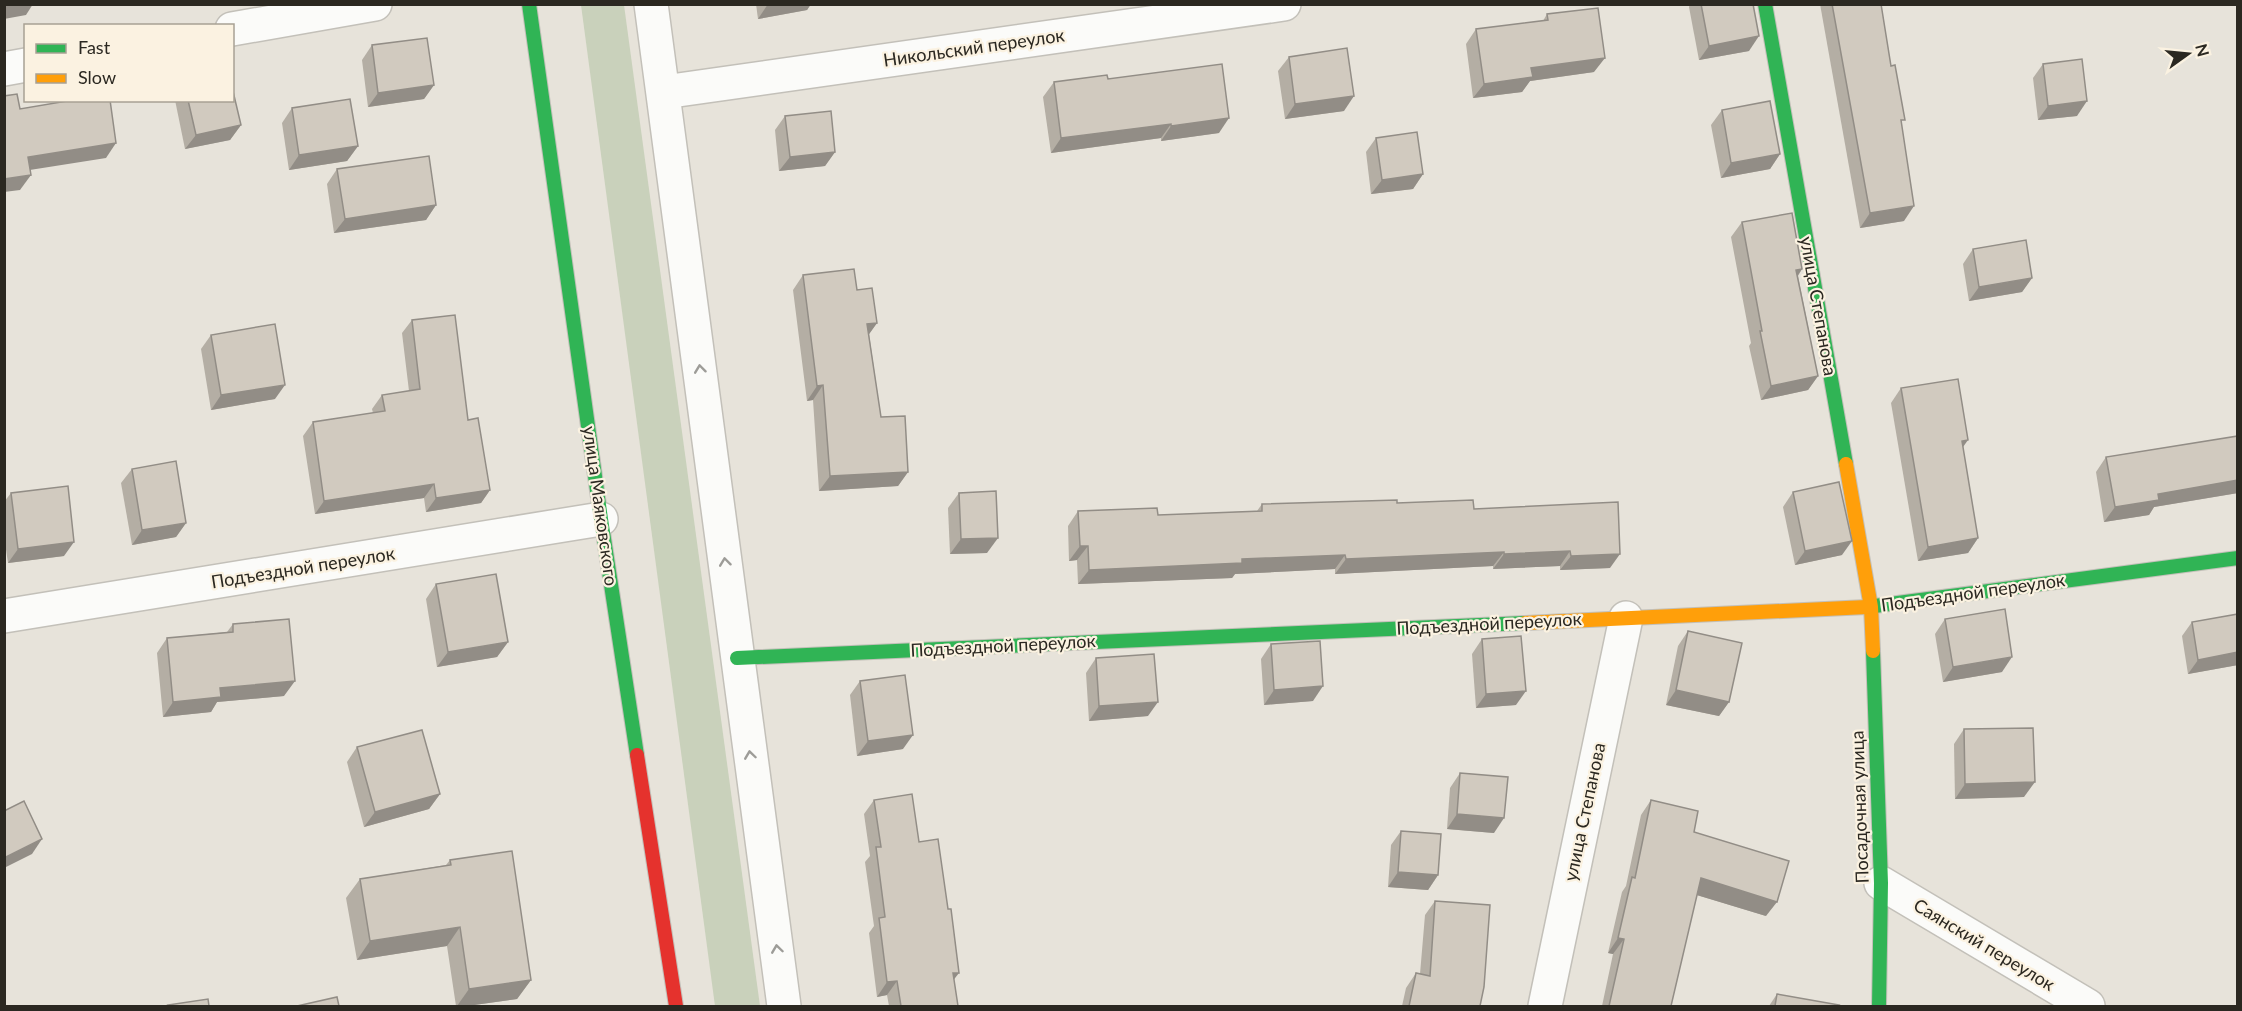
<svg xmlns="http://www.w3.org/2000/svg" width="2242" height="1011" font-family="Lato,sans-serif">
  <style>
    .green { fill: #c9d1bb }
    .lines { fill: none; stroke-linecap: round; stroke-linejoin: round }
    .street-casing { stroke: #c3c0b9; stroke-width: 36 }
    .fast-casing { stroke: #c3c0b9; stroke-width: 16 }
    .slow-casing { stroke: #c3c0b9; stroke-width: 16 }
    .jam-casing { stroke: #c3c0b9; stroke-width: 16 }
    .street { stroke: #fbfbf9; stroke-width: 33 }
    .fast { stroke: #30b455; stroke-width: 14 }
    .slow { stroke: #ff9f0a; stroke-width: 14 }
    .jam { stroke: #e5322d; stroke-width: 14 }
    .wall { fill: #b4aea4 }
    .shaded-wall { fill: #928d86 }
    .building { fill: #d1cabf; stroke: #928d86; stroke-width: 1.5 }
    .oneway { stroke: #9d9c98 }
    .labels { text-anchor: middle; stroke-width: 4.5; stroke-linejoin: round; paint-order: stroke }
    .street-label { font-size: 18px; fill: #2b2821; stroke: #fbf2e1 }
  </style>
  <rect width="100%" height="100%" fill="#e7e3da"/>
  <!-- green -->
  <polygon class="green" points="581,5 624,5 760,1006 715,1006"/>
  <g class="lines">
    <defs>
      <g id="street">
        <polyline points="651,4 784,1006"/>
        <polyline points="232,29 375,4"/>
        <polyline points="4,69 26,65"/>
        <polyline points="664,92 1284,4"/>
        <polyline points="4,616 601,519"/>
        <polyline points="1881,883 2088,1006"/>
        <polyline points="1545,1006 1626,618"/>
      </g>
      <g id="fast">
        <polyline points="529,4 601,519 637,755"/>
        <polyline points="1765,4 1846,464"/>
        <polyline points="1867,607 2238,558"/>
        <polyline points="1873,651 1881,883 1879,1006"/>
        <polyline points="737,658 1525,623"/>
      </g>
      <g id="slow">
        <polyline points="1846,464 1871,607 1873,651"/>
        <polyline points="1525,623 1867,607"/>
      </g>
      <polyline id="jam" points="637,755 676,1006"/>
    </defs>
    <!-- street casing -->
    <use href="#street" class="street-casing"/>
    <!-- fast casing -->
    <use href="#fast" class="fast-casing"/>
    <!-- slow casing -->
    <use href="#slow" class="slow-casing"/>
    <!-- jam casing -->
    <use href="#jam" class="jam-casing"/>
    <!-- street -->
    <use href="#street" class="street"/>
    <!-- fast -->
    <use href="#fast" class="fast"/>
    <!-- slow -->
    <use href="#slow" class="slow"/>
    <!-- jam -->
    <use href="#jam" class="jam"/>
  </g>
  <!-- wall -->
  <g class="wall">
    <polygon points="756,4 811,4 807,10 758,19"/>
    <polygon points="1690,4 1753,4 1749,51 1699,60 1689,7"/>
    <polygon points="1820,4 1881,4 1891,66 1904,221 1860,228"/>
    <polygon points="1547,14 1594,72 1530,81 1522,92 1473,98 1466,44 1476,29 1543,21"/>
    <polygon points="372,45 434,85 424,99 368,107 362,60"/>
    <polygon points="1289,57 1344,111 1285,119 1278,71"/>
    <polygon points="2043,64 2077,116 2038,120 2033,78"/>
    <polygon points="1108,79 1219,133 1161,141 1161,138 1051,153 1043,97 1054,82"/>
    <polygon points="175,100 232,100 241,125 230,140 185,149"/>
    <polygon points="292,108 358,146 347,161 289,170 282,123"/>
    <polygon points="1722,110 1780,154 1770,169 1721,178 1711,125"/>
    <polygon points="785,116 835,152 825,166 779,171 775,130"/>
    <polygon points="1376,138 1423,174 1413,189 1371,194 1366,152"/>
    <polygon points="337,169 436,205 426,220 334,233 327,184"/>
    <polygon points="1742,222 1802,269 1798,276 1818,376 1808,390 1761,400 1749,346 1751,343 1731,237"/>
    <polygon points="1973,249 2032,278 2022,292 1969,301 1963,264"/>
    <polygon points="803,275 857,290 877,323 869,334 881,417 908,472 898,486 819,491 813,400 807,401 793,290"/>
    <polygon points="412,320 490,490 481,503 426,512 424,498 315,514 303,436 313,422 373,413 372,409 382,395 409,391 402,333"/>
    <polygon points="211,335 275,399 211,410 201,349"/>
    <polygon points="1901,388 1963,447 1978,538 1968,553 1918,561 1891,403"/>
    <polygon points="2238,436 2238,493 2154,507 2149,515 2104,522 2096,472 2106,457"/>
    <polygon points="132,469 186,523 176,537 132,545 121,483"/>
    <polygon points="1793,492 1842,555 1795,565 1783,507"/>
    <polygon points="11,493 64,556 8,563 4,536 4,502"/>
    <polygon points="959,493 987,553 950,554 948,508"/>
    <polygon points="1397,503 1474,509 1610,568 1560,570 1560,566 1493,569 1493,566 1335,574 1335,569 1235,574 1232,578 1078,584 1077,560 1069,561 1068,526 1078,511 1158,515 1257,511 1262,504"/>
    <polygon points="436,584 508,642 497,657 437,667 426,599"/>
    <polygon points="2238,614 2238,665 2188,674 2182,636 2192,622"/>
    <polygon points="1945,619 2002,672 1943,682 1935,634"/>
    <polygon points="233,624 284,696 217,702 211,712 163,717 157,653 167,638 227,632"/>
    <polygon points="1688,631 1729,702 1719,716 1666,705 1678,646"/>
    <polygon points="1482,639 1516,705 1476,708 1472,654"/>
    <polygon points="1271,644 1313,701 1264,705 1261,659"/>
    <polygon points="1096,658 1148,716 1089,721 1086,673"/>
    <polygon points="860,681 903,749 857,756 850,695"/>
    <polygon points="1964,729 2024,797 1955,799 1954,744"/>
    <polygon points="357,747 440,794 429,809 364,827 347,762"/>
    <polygon points="1460,773 1494,833 1447,829 1450,788"/>
    <polygon points="874,800 919,842 954,979 958,1006 889,1006 887,995 877,997 869,933 874,926 865,862 870,856 864,814"/>
    <polygon points="1651,800 1766,916 1697,895 1671,1006 1602,1006 1613,954 1608,953 1622,892 1626,886 1641,815"/>
    <polygon points="1401,831 1438,875 1428,890 1388,887 1391,845"/>
    <polygon points="450,860 531,980 517,999 467,1006 456,1006 447,946 357,960 346,898 360,879 446,865"/>
    <polygon points="1435,901 1480,1006 1402,1006 1406,988 1416,973 1420,974 1425,915"/>
    <polygon points="1777,994 1838,1006 1769,1006"/>
  </g>
  <!-- shaded-wall -->
  <g class="shaded-wall">
    <polygon points="13,4 33,4 26,15 4,19 4,6"/>
    <polygon points="768,4 811,4 807,10 758,19"/>
    <polygon points="1759,36 1749,51 1699,60 1709,46"/>
    <polygon points="1605,58 1594,72 1530,81 1522,92 1473,98 1484,84 1531,68"/>
    <polygon points="434,85 424,99 368,107 378,93"/>
    <polygon points="1354,96 1344,111 1285,119 1295,104"/>
    <polygon points="2087,101 2077,116 2038,120 2048,106"/>
    <polygon points="1229,118 1219,133 1161,141 1171,126"/>
    <polygon points="1171,124 1161,138 1051,153 1061,138"/>
    <polygon points="241,125 230,140 185,149 196,135"/>
    <polygon points="116,143 106,158 17,172 28,157"/>
    <polygon points="358,146 347,161 289,170 299,155"/>
    <polygon points="835,152 825,166 779,171 790,157"/>
    <polygon points="1780,154 1770,169 1721,178 1731,163"/>
    <polygon points="1423,174 1413,189 1371,194 1382,180"/>
    <polygon points="31,175 20,190 4,192 4,179"/>
    <polygon points="436,205 426,220 334,233 345,219"/>
    <polygon points="1914,206 1904,221 1860,228 1870,213"/>
    <polygon points="1802,269 1792,284 1796,270"/>
    <polygon points="2032,278 2022,292 1969,301 1979,287"/>
    <polygon points="877,323 867,337 867,324"/>
    <polygon points="1818,376 1808,390 1761,400 1771,386"/>
    <polygon points="285,385 275,399 211,410 221,395"/>
    <polygon points="823,385 813,400 807,401 817,386"/>
    <polygon points="1968,440 1958,454 1962,441"/>
    <polygon points="908,472 898,486 819,491 830,476"/>
    <polygon points="2238,480 2238,493 2154,507 2149,515 2104,522 2115,507 2158,494"/>
    <polygon points="434,484 424,498 315,514 324,501"/>
    <polygon points="490,490 481,503 426,512 436,498"/>
    <polygon points="186,523 176,537 132,545 142,530"/>
    <polygon points="998,538 987,553 950,554 961,539"/>
    <polygon points="1978,538 1968,553 1918,561 1928,547"/>
    <polygon points="1852,541 1842,555 1795,565 1805,551"/>
    <polygon points="74,542 64,556 8,563 18,549"/>
    <polygon points="1080,546 1088,546 1077,560 1069,561"/>
    <polygon points="1570,551 1560,566 1493,569 1504,554"/>
    <polygon points="1504,552 1493,566 1335,574 1346,559"/>
    <polygon points="1620,554 1610,568 1560,570 1571,556"/>
    <polygon points="1345,555 1335,569 1235,574 1232,578 1078,584 1089,570 1242,559"/>
    <polygon points="508,642 497,657 437,667 448,652"/>
    <polygon points="2238,652 2238,665 2188,674 2198,660"/>
    <polygon points="2012,657 2002,672 1943,682 1953,667"/>
    <polygon points="295,681 284,696 217,702 211,712 163,717 173,702 220,688"/>
    <polygon points="1323,686 1313,701 1264,705 1274,690"/>
    <polygon points="1676,690 1729,702 1719,716 1666,705"/>
    <polygon points="1526,691 1516,705 1476,708 1486,694"/>
    <polygon points="1158,702 1148,716 1089,721 1099,706"/>
    <polygon points="913,735 903,749 857,756 868,741"/>
    <polygon points="2035,782 2024,797 1955,799 1965,784"/>
    <polygon points="440,794 429,809 364,827 375,812"/>
    <polygon points="1457,814 1504,818 1494,833 1447,829"/>
    <polygon points="42,839 32,854 4,868 4,858"/>
    <polygon points="1398,872 1438,875 1428,890 1388,887"/>
    <polygon points="1701,878 1777,902 1766,916 1690,893"/>
    <polygon points="460,927 447,946 357,960 370,941"/>
    <polygon points="1618,938 1624,939 1613,954 1608,953"/>
    <polygon points="953,973 959,973 948,987"/>
    <polygon points="531,980 517,999 467,1006 457,1006 469,989"/>
    <polygon points="897,981 887,995 877,997 887,982"/>
  </g>
  <!-- building -->
  <g class="building">
    <polygon points="1701,4 1753,4 1759,36 1709,46"/>
    <polygon points="1832,4 1881,4 1891,66 1895,65 1905,120 1901,120 1914,206 1870,213"/>
    <polygon points="1598,8 1605,58 1531,68 1533,77 1484,84 1476,29 1548,20 1547,14"/>
    <polygon points="427,38 434,85 378,93 372,45"/>
    <polygon points="1347,48 1354,96 1295,104 1289,57"/>
    <polygon points="2082,59 2087,101 2048,106 2043,64"/>
    <polygon points="1222,64 1229,118 1171,126 1171,124 1061,138 1054,82 1107,75 1108,79"/>
    <polygon points="232,87 241,125 196,135 188,100 232,100"/>
    <polygon points="17,94 20,109 73,100 110,100 116,143 28,157 31,175 4,179 4,96"/>
    <polygon points="350,99 358,146 299,155 292,108"/>
    <polygon points="1770,101 1780,154 1731,163 1722,110"/>
    <polygon points="831,111 835,152 790,157 785,116"/>
    <polygon points="1417,132 1423,174 1382,180 1376,138"/>
    <polygon points="429,156 436,205 345,219 337,169"/>
    <polygon points="1792,213 1802,269 1796,270 1818,376 1771,386 1760,331 1762,331 1742,222"/>
    <polygon points="2026,240 2032,278 1979,287 1973,249"/>
    <polygon points="854,269 857,290 872,288 877,323 867,324 881,417 905,416 908,472 830,476 823,385 817,386 803,275"/>
    <polygon points="455,315 468,420 478,418 490,490 436,498 434,484 324,501 313,422 385,411 382,395 420,389 412,320"/>
    <polygon points="275,324 285,385 221,395 211,335"/>
    <polygon points="1958,379 1968,440 1962,441 1978,538 1928,547 1901,388"/>
    <polygon points="2238,436 2238,480 2158,494 2159,500 2115,507 2106,457"/>
    <polygon points="176,461 186,523 142,530 132,469"/>
    <polygon points="1839,482 1852,541 1805,551 1793,492"/>
    <polygon points="68,486 74,542 18,549 11,493"/>
    <polygon points="996,491 998,538 961,539 959,493"/>
    <polygon points="1397,500 1397,503 1473,500 1474,509 1618,502 1620,554 1571,556 1570,551 1504,554 1504,552 1346,559 1345,555 1242,559 1242,563 1089,570 1088,546 1080,546 1078,511 1157,508 1158,515 1262,511 1262,504"/>
    <polygon points="496,574 508,642 448,652 436,584"/>
    <polygon points="2005,609 2012,657 1953,667 1945,619"/>
    <polygon points="2238,614 2238,652 2198,660 2192,622"/>
    <polygon points="289,619 295,681 220,688 221,697 173,702 167,638 233,632 233,624"/>
    <polygon points="1688,631 1742,643 1729,702 1676,690"/>
    <polygon points="1521,636 1526,691 1486,694 1482,639"/>
    <polygon points="1320,641 1323,686 1274,690 1271,644"/>
    <polygon points="1154,654 1158,702 1099,706 1096,658"/>
    <polygon points="905,675 913,735 868,741 860,681"/>
    <polygon points="2033,728 2035,782 1965,784 1964,729"/>
    <polygon points="422,730 440,794 375,812 357,747"/>
    <polygon points="1460,773 1508,777 1504,818 1457,814"/>
    <polygon points="912,794 919,842 938,839 948,909 951,909 959,973 953,973 958,1006 901,1006 897,981 887,982 879,918 885,917 876,847 881,847 874,800"/>
    <polygon points="1651,800 1698,811 1694,832 1789,861 1777,902 1701,878 1671,1006 1609,1006 1624,939 1618,938 1632,877 1635,878"/>
    <polygon points="24,801 42,839 4,858 4,811"/>
    <polygon points="1401,831 1441,834 1438,875 1398,872"/>
    <polygon points="512,851 531,980 469,989 460,927 370,941 360,879 451,865 450,860"/>
    <polygon points="1435,901 1490,905 1484,987 1480,1006 1409,1006 1416,973 1430,976"/>
    <polygon points="1777,994 1839,1005 1838,1006 1775,1006"/>
    <polygon points="337,997 339,1006 297,1006"/>
    <polygon points="208,999 209,1006 169,1006 168,1005"/>
  </g>
  <!-- one-way arrows -->
  <defs><path id="oneway-chevron" d="M-2-3.5L2.5 0L-2 3.5" fill="none" stroke-width="1.6" stroke-linecap="round" stroke-linejoin="round" transform="scale(1.5)"/></defs>
  <g class="oneway">
    <use href="#oneway-chevron" transform="translate(700 369) rotate(-97)"/>
    <use href="#oneway-chevron" transform="translate(725 562) rotate(-97)"/>
    <use href="#oneway-chevron" transform="translate(750 755) rotate(-98)"/>
    <use href="#oneway-chevron" transform="translate(777 949) rotate(-98)"/>
  </g>
  <g class="labels">
    <!-- street labels -->
    <g class="street-label">
      <text transform="translate(974 48) rotate(-8)" y="6">Никольский переулок</text>
      <text transform="translate(1818 306) rotate(80)" y="6">улица Степанова</text>
      <text transform="translate(600 506) rotate(82)" y="6">улица Маяковского</text>
      <text transform="translate(303 568) rotate(-9)" y="6">Подъездной переулок</text>
      <text transform="translate(1973 593) rotate(-8)" y="6">Подъездной переулок</text>
      <text transform="translate(1489 624) rotate(-3)" y="6">Подъездной переулок</text>
      <text transform="translate(1003 646) rotate(-3)" y="6">Подъездной переулок</text>
      <text transform="translate(1860 807) rotate(-92)" y="6">Посадочная улица</text>
      <text transform="translate(1585 812) rotate(-78)" y="6">улица Степанова</text>
      <text transform="translate(1984 945) rotate(31)" y="6">Саянский переулок</text>
    </g>
  </g>
  <!-- border -->
  <rect width="2242" height="1011" fill="none" stroke="#2b2821" stroke-width="12"/>
  <!-- legend -->
  <rect x="24" y="24" width="210" height="78" fill="#fbf2e1" stroke="#a8a194" stroke-width="1.5"/>
  <rect x="36" y="44" width="30" height="9" fill="#30b455" stroke="#a8a194" stroke-width="1.5"/>
  <text x="78" y="54" font-size="18" fill="#2b2821">Fast</text>
  <rect x="36" y="74" width="30" height="9" fill="#ff9f0a" stroke="#a8a194" stroke-width="1.5"/>
  <text x="78" y="84" font-size="18" fill="#2b2821">Slow</text>
  <!-- north arrow -->
  <g transform="translate(2188 54) rotate(75)" stroke="#fbf2e1" stroke-width="4.5" paint-order="stroke">
  <path d="M0-4.5L10 22L0 15L-10 22Z" fill="#2b2821"/>
  <text y="-9" font-size="16" font-weight="bold" text-anchor="middle" fill="#2b2821">N</text>
  </g>
</svg>
